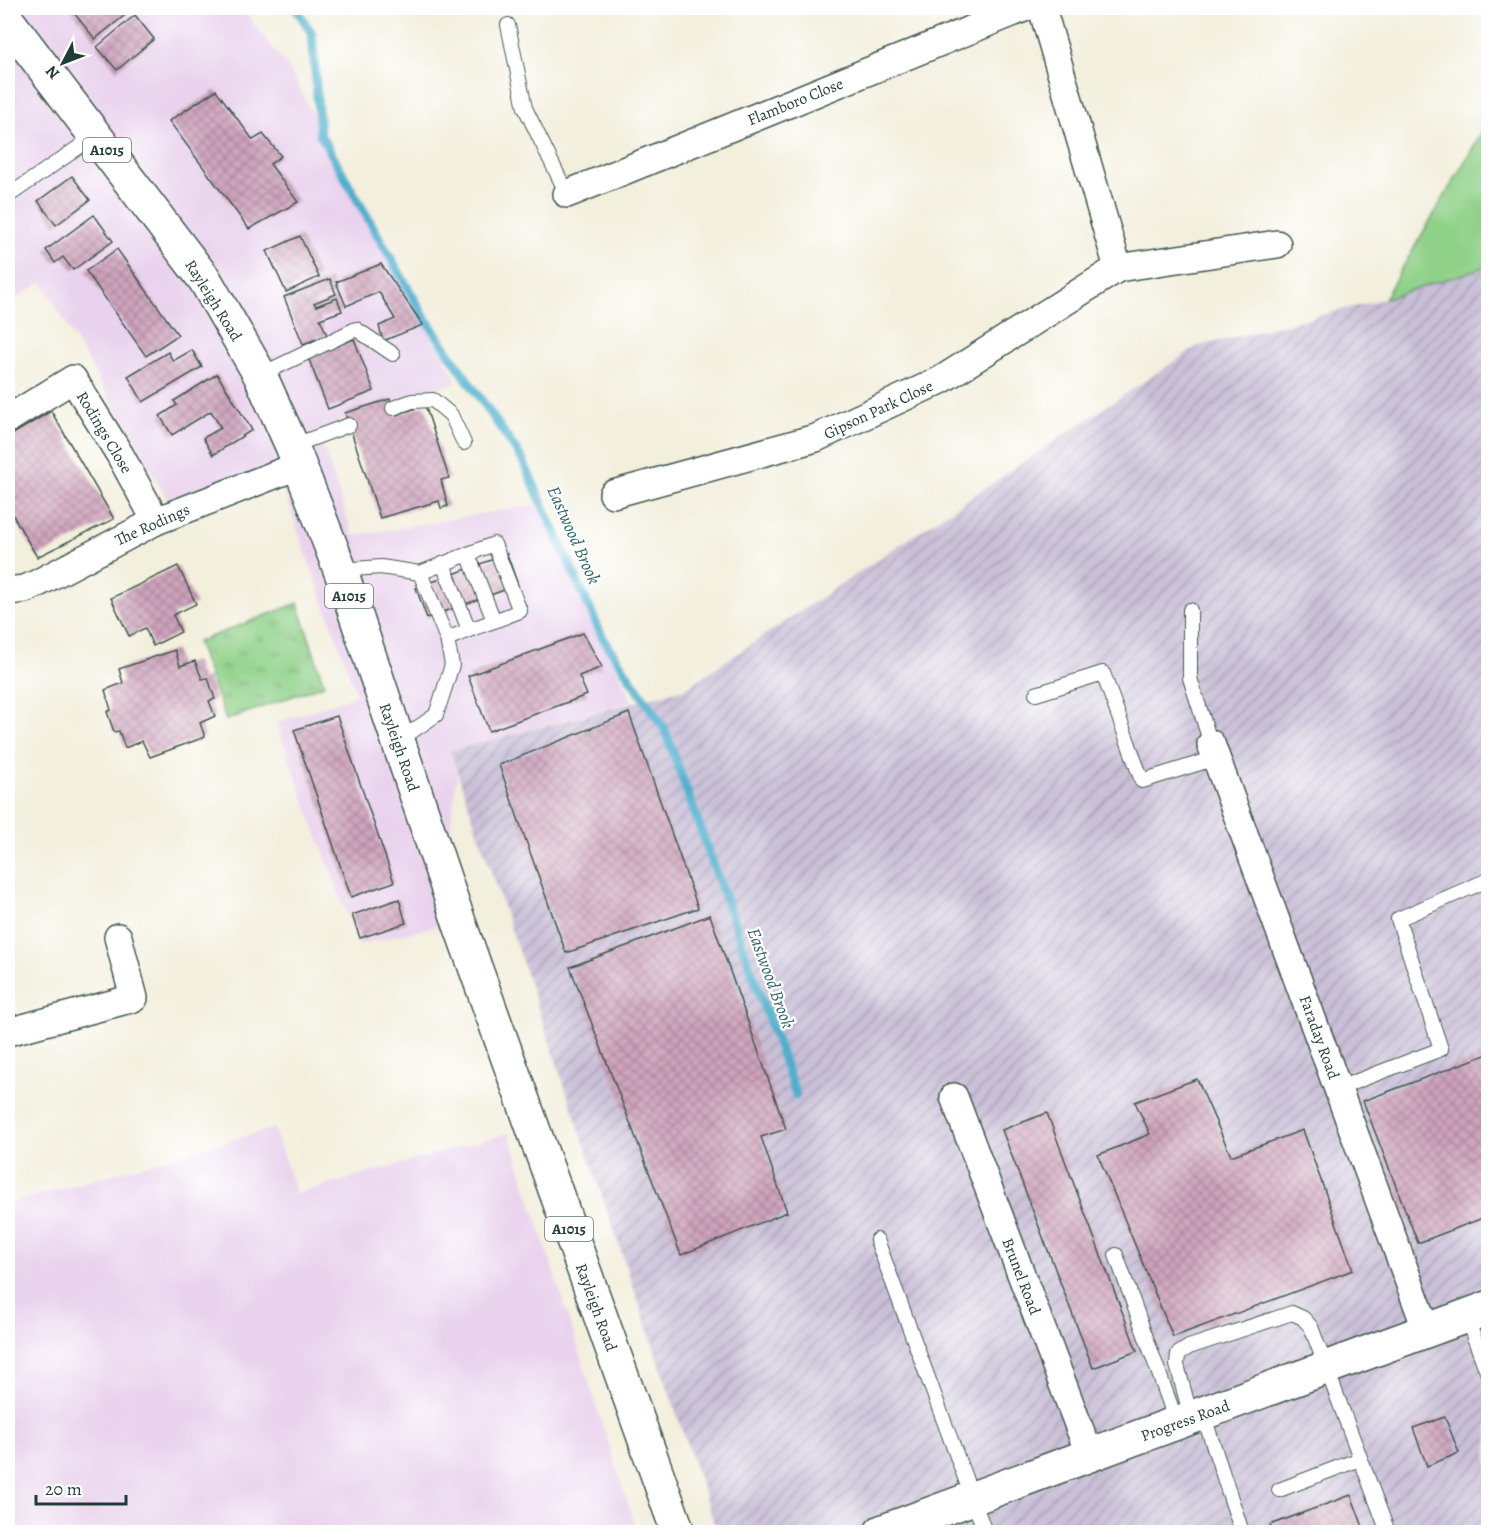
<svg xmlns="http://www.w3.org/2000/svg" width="1496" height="1540" font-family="Alegreya,serif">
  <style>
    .built { fill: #e9d2ed }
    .industrial { fill: url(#industrial-furrows) }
    .grass { fill: url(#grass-tufts); stroke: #58875e; stroke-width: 1.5 }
    .park { fill: #90d189; stroke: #58875e; stroke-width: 1.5 }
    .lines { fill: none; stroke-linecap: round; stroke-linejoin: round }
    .stream { stroke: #4eb0cd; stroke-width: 9 }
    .building { fill: url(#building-cross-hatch) }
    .lane-casing { stroke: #3f584d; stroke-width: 16 }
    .street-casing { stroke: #3f584d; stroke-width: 30 }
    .secondary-casing { stroke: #3f584d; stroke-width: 36 }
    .primary-casing { stroke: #3f584d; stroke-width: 36 }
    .lane { stroke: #fff; stroke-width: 14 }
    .street { stroke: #fff; stroke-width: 27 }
    .secondary { stroke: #fff; stroke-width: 33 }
    .primary { stroke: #fff; stroke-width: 33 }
    .labels { text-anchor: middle; stroke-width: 4.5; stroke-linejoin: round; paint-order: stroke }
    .shield { fill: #fff; stroke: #627771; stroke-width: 1.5 }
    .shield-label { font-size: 15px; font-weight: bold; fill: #1f3d34 }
    .street-label { font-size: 16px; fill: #1f3d34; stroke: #fff }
    .water-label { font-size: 18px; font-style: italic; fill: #2f656a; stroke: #fff }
  </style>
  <defs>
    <pattern id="industrial-furrows" width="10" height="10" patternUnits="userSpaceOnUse" patternTransform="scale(1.5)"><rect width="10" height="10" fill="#c9bfd7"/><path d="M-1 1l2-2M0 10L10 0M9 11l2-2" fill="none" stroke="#a39caf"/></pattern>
    <pattern id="grass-tufts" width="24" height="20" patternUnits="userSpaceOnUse" patternTransform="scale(1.5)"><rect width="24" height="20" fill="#90d189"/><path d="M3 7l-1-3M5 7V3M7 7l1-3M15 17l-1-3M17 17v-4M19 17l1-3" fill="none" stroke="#75ab71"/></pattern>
    <pattern id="building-cross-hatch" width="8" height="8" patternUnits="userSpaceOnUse" patternTransform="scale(1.5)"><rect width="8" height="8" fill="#cfa3bc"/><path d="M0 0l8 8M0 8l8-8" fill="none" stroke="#a7869a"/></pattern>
  </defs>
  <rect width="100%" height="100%" fill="#fff"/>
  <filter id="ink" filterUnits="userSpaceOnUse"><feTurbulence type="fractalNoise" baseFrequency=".0167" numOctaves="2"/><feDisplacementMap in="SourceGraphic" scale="12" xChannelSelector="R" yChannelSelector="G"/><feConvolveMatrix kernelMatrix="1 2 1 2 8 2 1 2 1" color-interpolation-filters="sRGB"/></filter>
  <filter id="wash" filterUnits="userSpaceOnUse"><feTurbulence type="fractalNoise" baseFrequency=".008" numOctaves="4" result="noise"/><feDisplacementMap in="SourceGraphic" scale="24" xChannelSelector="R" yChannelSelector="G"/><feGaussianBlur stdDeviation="1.35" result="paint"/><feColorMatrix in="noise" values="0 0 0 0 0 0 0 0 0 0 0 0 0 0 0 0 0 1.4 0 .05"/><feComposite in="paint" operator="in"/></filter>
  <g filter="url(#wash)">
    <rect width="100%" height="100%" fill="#f3efdd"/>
    <!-- built -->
    <g class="built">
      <polygon points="8,8 242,8 288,67 457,382 318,431 353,536 539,504 632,701 450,751 457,776 437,926 358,945 276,723 357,695 278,475 178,518 42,282 8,304"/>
      <polygon points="274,1128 296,1194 509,1133 637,1532 8,1532 8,1204"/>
    </g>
    <!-- industrial -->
    <polygon class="industrial" points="1488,266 1488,1532 717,1532 450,751 684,689 1196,347 1384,299"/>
    <!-- grass -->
    <polygon class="grass" points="298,603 324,685 226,720 197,642"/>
    <!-- park -->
    <polygon class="park" points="1488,122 1488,266 1384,299"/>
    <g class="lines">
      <!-- stream -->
      <polyline class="stream" points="296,8 312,34 320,134 425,318 522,459 603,638 665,730 796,1095"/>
    </g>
    <g id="blocks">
      <!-- building -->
      <g class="building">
        <polygon points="70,8 134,8 95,39"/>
        <polygon points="135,15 154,39 117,70 97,47"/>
        <polygon points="216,90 253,140 263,134 281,156 270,164 298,202 249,229 169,121"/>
        <polygon points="72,176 90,200 56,225 38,201"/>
        <polygon points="94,215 113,241 73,270 63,257 55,263 46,250"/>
        <polygon points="300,236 319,277 286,292 267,251"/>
        <polygon points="117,249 178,335 146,356 86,271"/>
        <polygon points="381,264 423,325 383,341 379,326 395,319 379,292 346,306 336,282"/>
        <polygon points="330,279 336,294 314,303 316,306 337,298 342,311 320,319 327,335 303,344 284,297"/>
        <polygon points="354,339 374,391 328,409 308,357"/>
        <polygon points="192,350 202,367 143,402 128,376 168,352 173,361"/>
        <polygon points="217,374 252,430 213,455 203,438 221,428 211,411 172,435 160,416 177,405 174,401"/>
        <polygon points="390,399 396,415 425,405 449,478 441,480 448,506 441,508 439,501 380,518 345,413"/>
        <polygon points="51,411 114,519 37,557 8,507 8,437"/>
        <polygon points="507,554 518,585 427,618 416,588"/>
        <polygon points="178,566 196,604 173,615 181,632 153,646 145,628 129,636 111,598"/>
        <polygon points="583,633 602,667 579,676 587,695 489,731 468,676"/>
        <polygon points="175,650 180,666 195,661 202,679 208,678 215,699 209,701 215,716 200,723 205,737 150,757 142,741 125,748 119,731 114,732 107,712 111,710 105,690 123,683 119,669"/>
        <polygon points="629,713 698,908 566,953 499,765"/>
        <polygon points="337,716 394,882 351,897 294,730"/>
        <polygon points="399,899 406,923 360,938 352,915"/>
        <polygon points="710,915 786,1129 761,1137 787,1212 681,1255 570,967"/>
        <polygon points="1488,1054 1488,1216 1418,1243 1363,1101"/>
        <polygon points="1197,1079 1231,1156 1303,1130 1353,1270 1173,1337 1098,1155 1150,1134 1135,1102"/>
        <polygon points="1047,1113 1137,1351 1093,1368 1002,1130"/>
        <polygon points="1445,1417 1459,1453 1427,1466 1413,1428"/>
        <polygon points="1351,1495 1365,1532 1273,1532 1270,1525"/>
      </g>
    </g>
  </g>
  <g filter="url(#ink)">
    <use href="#blocks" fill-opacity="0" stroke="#3f584d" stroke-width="1.5"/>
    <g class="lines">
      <defs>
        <g id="lane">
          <polyline points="508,25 525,108 567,194"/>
          <polyline points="8,196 95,136"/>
          <polyline points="260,375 356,329 393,354"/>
          <polyline points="393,408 412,401 433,400 451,415 464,443"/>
          <polyline points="292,446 349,425"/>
          <polyline points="468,554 494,544 520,611 494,621"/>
          <polyline points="443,564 468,554 494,621 469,630"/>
          <polyline points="340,570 381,567 420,573 447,639 452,665 436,715 398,741"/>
          <polyline points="420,573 443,564 469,630 447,639"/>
          <polyline points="1190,610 1190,678 1211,744"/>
          <polyline points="1036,694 1103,673 1142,781 1216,758"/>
          <polyline points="1339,1088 1441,1049 1398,919 1488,880"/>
          <polyline points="877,1240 985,1532"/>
          <polyline points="1116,1255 1177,1423"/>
          <polyline points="1466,1316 1488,1374"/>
          <polyline points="1203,1414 1242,1532"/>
          <polyline points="1191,1417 1177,1365 1178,1354 1189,1347 1292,1313 1303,1318 1311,1327 1388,1532"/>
          <polyline points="1279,1490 1360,1459"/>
        </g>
        <g id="street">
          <polyline points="567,194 1024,8"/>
          <polyline points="1118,268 1277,244"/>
          <polyline points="8,419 73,379 120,455 156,521"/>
          <polyline points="613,494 816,438 941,380 1118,268 1042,8"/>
          <polyline points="8,591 25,589 38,583 156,521 300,465"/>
          <polyline points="1211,744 1427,1331"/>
          <polyline points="8,1032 134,998 118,937"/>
          <polyline points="954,1097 1090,1456"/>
        </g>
        <polyline id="secondary" points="881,1532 1488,1308"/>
        <polyline id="primary" points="8,21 205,280 260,375 292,446 344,580 460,925 678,1532"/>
      </defs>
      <!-- lane casing -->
      <use href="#lane" class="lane-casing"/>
      <!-- street casing -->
      <use href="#street" class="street-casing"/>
      <!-- secondary casing -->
      <use href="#secondary" class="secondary-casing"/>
      <!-- primary casing -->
      <use href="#primary" class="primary-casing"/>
      <!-- lane -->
      <use href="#lane" class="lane"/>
      <!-- street -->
      <use href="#street" class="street"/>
      <!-- secondary -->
      <use href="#secondary" class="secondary"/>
      <!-- primary -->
      <use href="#primary" class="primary"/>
    </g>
  </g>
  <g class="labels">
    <!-- shield labels -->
    <g class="shield">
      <rect x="83" y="138" width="48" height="24" rx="4.5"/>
      <rect x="325" y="584" width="48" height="24" rx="4.5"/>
      <rect x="545" y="1217" width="48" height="24" rx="4.5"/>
    </g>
    <g class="shield-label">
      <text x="107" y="155">A1015</text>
      <text x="349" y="601">A1015</text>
      <text x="569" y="1234">A1015</text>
    </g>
    <!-- street labels -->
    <g class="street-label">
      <text transform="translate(795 101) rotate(-22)" y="6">Flamboro Close</text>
      <text transform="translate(214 300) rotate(58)" y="6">Rayleigh Road</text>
      <text transform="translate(878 409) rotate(-25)" y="6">Gipson Park Close</text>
      <text transform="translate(105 432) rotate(59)" y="6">Rodings Close</text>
      <text transform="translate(152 524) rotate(-24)" y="6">The Rodings</text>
      <text transform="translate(400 747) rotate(71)" y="6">Rayleigh Road</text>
      <text transform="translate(1320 1037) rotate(70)" y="6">Faraday Road</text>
      <text transform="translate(1022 1276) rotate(69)" y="6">Brunel Road</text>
      <text transform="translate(597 1307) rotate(70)" y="6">Rayleigh Road</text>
      <text transform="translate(1185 1420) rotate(-20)" y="6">Progress Road</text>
    </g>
    <!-- water labels -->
    <g class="water-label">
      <text transform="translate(574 535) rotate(66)" y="6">Eastwood Brook</text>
      <text transform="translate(771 978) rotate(70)" y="6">Eastwood Brook</text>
    </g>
  </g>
  <!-- margin -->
  <rect width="1496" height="1540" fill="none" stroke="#fff" stroke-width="30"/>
  <!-- north arrow -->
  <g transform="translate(63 63) rotate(228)" stroke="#ffffff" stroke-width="4.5" paint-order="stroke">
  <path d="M0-4.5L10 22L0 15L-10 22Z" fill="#1f3d34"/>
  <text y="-9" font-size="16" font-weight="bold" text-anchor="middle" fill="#1f3d34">N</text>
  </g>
  <!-- scale -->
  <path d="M36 1495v9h90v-9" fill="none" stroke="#1f3d34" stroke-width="3"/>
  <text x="45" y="1495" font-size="18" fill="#1f3d34" stroke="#ffffff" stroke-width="4.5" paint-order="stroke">20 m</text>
</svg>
